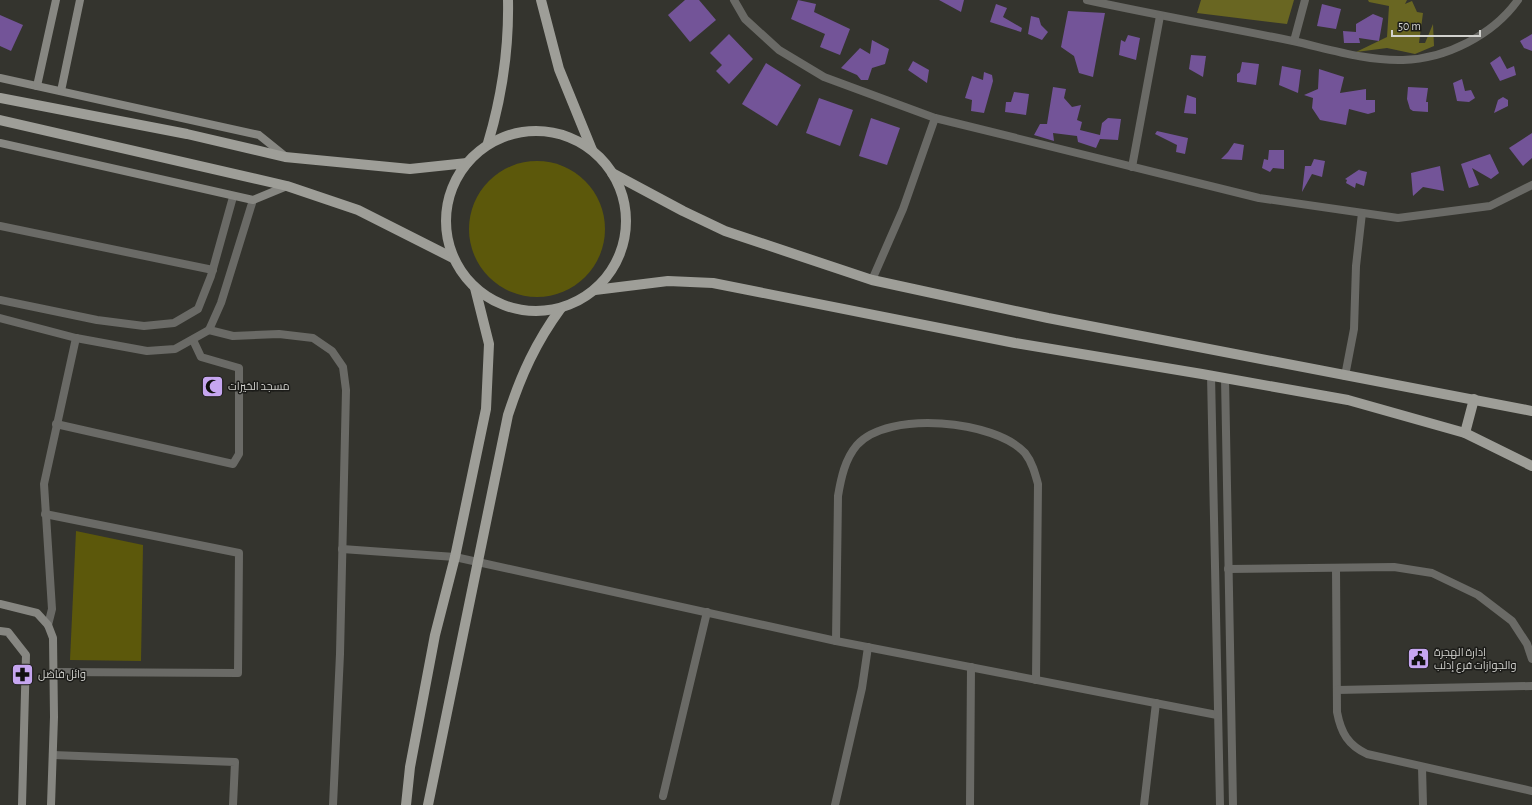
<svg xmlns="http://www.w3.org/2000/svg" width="1532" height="805" font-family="'Alegreya Sans',Cairo,sans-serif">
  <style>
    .green { fill: #5c580b }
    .forest { fill: #696622 }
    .building { fill: #735498 }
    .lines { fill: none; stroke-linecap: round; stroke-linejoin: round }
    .minor { stroke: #6a6a66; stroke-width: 8 }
    .tertiary { stroke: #6a6a66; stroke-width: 8 }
    .secondary { stroke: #878782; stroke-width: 8 }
    .primary { stroke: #9e9e98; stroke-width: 10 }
    .labels { text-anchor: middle; stroke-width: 3; stroke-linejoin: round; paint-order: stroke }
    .poi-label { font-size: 11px; fill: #d2d2ce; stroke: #1c1c19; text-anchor: start }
  </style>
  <rect width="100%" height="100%" fill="#34342e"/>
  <!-- green -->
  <g class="green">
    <circle cx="537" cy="229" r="68"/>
    <polygon points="76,531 143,545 141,661 70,660"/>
  </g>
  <!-- forest -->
  <g class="forest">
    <polygon points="1201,0 1294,0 1287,24 1197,13"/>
    <polygon points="1368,0 1407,0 1405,4 1412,1 1417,12 1423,13 1419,43 1425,43 1433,24 1434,46 1415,54 1387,48 1356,52 1387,37 1389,6 1369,2"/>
  </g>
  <!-- building -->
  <g class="building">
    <polygon points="685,0 699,0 716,20 690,42 668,15"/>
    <polygon points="798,0 816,4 814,12 850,29 840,55 820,47 825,34 791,19"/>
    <polygon points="939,0 964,0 961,12"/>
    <polygon points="996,4 1007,8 1003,17 1022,28 1021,32 990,22"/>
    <polygon points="1322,4 1341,9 1336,29 1317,26"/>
    <polygon points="1068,11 1105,13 1093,77 1079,73 1074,56 1061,47"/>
    <polygon points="1373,14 1383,18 1379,41 1359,38 1360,43 1344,43 1343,31 1356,32 1356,24"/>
    <polygon points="0,15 23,25 11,51 0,46"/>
    <polygon points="1031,16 1039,18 1041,25 1048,32 1042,40 1028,34"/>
    <polygon points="729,34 753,59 729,84 716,71 722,65 710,53"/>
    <polygon points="1532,34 1532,51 1524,48 1520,41"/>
    <polygon points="1128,35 1140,38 1136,60 1119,55 1121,40 1125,42"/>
    <polygon points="872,40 889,49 885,64 872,68 868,80 861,80 857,75 841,68 860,48 870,54"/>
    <polygon points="1191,55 1206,56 1203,77 1189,69"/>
    <polygon points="1500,56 1507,69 1514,66 1516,75 1500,81 1490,63"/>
    <polygon points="913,61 929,70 927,83 908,70"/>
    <polygon points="1242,62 1259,64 1256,85 1237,82 1237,74 1240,72"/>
    <polygon points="766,63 801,85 777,126 742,104"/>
    <polygon points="1282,66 1301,70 1298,93 1279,85"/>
    <polygon points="1319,69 1344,77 1340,93 1366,89 1366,100 1375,100 1375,112 1368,114 1349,109 1346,125 1320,120 1312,108 1313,98 1304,95 1318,89"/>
    <polygon points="984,72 992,75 993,81 984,113 971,111 972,100 965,98 972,76 983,80"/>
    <polygon points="1462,79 1465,91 1471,90 1475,98 1469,102 1457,101 1453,83"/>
    <polygon points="1053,87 1066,89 1064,98 1072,107 1081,105 1077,120 1082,122 1080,130 1100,135 1102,123 1108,118 1121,119 1118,140 1100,139 1096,148 1078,142 1077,136 1053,133 1054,141 1034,135 1040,124 1047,124"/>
    <polygon points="1408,87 1428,88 1426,102 1428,102 1428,112 1413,111 1410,109 1407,99"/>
    <polygon points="1014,92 1029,94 1026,115 1005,112 1006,102 1011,102"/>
    <polygon points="1187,95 1196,98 1196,114 1184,113"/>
    <polygon points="1503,97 1508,100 1508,106 1494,113 1498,100"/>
    <polygon points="819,98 853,110 840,146 806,133"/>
    <polygon points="871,118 900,128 887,165 859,156"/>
    <polygon points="1157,131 1188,138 1185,154 1176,152 1177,145 1155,134"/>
    <polygon points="1532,133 1532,158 1523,166 1509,148"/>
    <polygon points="1234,143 1244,145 1242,160 1221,159 1228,152"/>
    <polygon points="1269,150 1284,150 1284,169 1273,168 1270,172 1262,168 1264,159 1268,160"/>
    <polygon points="1490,154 1499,173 1491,179 1472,168 1479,185 1469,188 1461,164"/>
    <polygon points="1314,159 1325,161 1322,177 1312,174 1302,192 1305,166 1311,166"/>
    <polygon points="1440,166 1444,191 1423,187 1413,196 1411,173"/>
    <polygon points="1360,169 1359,170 1367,172 1364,186 1356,183 1355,188 1346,183 1347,180 1345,179"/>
  </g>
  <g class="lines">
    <!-- minor -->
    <g class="minor">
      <polyline points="734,0 745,19 779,50 824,77 935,118 1259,198 1398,218 1490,206 1532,185"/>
      <path d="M1087,0C1156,15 1224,27 1293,41C1329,49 1366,61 1403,60C1446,59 1493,35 1518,0"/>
      <polyline points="1294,41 1305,0"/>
      <polyline points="1132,167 1160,16"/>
      <polyline points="0,226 213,270"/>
      <polyline points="872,280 903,209 935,118"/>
      <polyline points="209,330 233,336 279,334 313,338 332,351 343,367 346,390 340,654 333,805"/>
      <polyline points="1345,376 1354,329 1356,266 1362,213"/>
      <polyline points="56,424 233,464 239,454 239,368 201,357 193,340"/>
      <polyline points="45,514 239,553 238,673 54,672"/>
      <polyline points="342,549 455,557 836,641 1217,715"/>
      <path d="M1336,568L1337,712C1341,733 1348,745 1367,754L1532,791"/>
      <polyline points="1228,569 1394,567 1432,573 1478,595 1512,621 1527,644 1532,659"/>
      <polyline points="48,625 52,609 44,484 76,338"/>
      <path d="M836,641L838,496C841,478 845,459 857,445C888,410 995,420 1025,453C1032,462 1035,473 1038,484L1036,680"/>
      <polyline points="1337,690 1532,686"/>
      <polyline points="53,755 235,762 233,805"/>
      <polyline points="1422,767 1423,805"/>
      <polyline points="663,796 707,612"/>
      <polyline points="835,805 862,688 868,647"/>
      <polyline points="970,805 971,667"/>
      <polyline points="1144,805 1156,703"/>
    </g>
    <!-- tertiary -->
    <g class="tertiary">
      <polyline points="0,300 97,320 144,326 174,323 198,309 211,276 233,197"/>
      <polyline points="0,318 76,338 147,351 175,349 209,330 221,303 253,200"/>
      <polyline points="1211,375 1220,805"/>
      <polyline points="1225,378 1233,805"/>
    </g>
    <!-- secondary -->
    <g class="secondary">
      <polyline points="0,78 259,135 285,156"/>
      <polyline points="37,86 56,0"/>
      <polyline points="61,91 80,0"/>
      <polyline points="0,143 253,200 287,186"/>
      <polyline points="0,604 37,613 48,625 53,638 54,717 51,805"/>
      <polyline points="0,631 8,632 26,655 22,805"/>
    </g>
    <!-- primary -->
    <g class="primary">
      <polyline points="541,0 559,69 592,150"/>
      <polyline points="0,98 187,134 285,157 410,169 467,163"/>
      <polyline points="0,120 287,186 358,210 453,258"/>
      <circle cx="536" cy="221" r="90"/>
      <path d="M488,143C502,96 509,49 508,0"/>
      <polyline points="612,173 683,211 725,231 872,280 1048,318 1532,411"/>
      <polyline points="595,290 668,281 713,283 1015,343 1202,374 1348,400 1465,433 1532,466"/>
      <polyline points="1465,433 1474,399"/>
      <polyline points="406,805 410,767 435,635 455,557 486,409 489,344 475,288"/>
      <path d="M428,805L508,415C521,375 536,342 561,308"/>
    </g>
  </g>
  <!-- icons -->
  <defs>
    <symbol id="mosque-square" viewBox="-11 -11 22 22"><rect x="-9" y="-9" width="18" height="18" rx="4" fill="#c6a6f0" stroke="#1c1c19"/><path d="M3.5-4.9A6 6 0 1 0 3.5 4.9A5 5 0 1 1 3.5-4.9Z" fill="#111"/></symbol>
    <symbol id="civic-square" viewBox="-11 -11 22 22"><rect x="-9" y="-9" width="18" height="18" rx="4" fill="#c6a6f0" stroke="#1c1c19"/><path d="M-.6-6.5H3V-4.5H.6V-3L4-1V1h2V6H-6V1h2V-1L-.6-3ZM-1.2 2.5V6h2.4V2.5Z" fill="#111"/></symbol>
    <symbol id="pharmacy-square" viewBox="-11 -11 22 22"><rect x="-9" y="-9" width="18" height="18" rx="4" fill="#c6a6f0" stroke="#1c1c19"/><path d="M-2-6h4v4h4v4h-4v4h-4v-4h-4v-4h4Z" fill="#111"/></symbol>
  </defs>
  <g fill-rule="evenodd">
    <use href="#mosque-square" x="200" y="374" width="25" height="25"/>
    <use href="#civic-square" x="1406" y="646" width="25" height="25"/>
    <use href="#pharmacy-square" x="10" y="662" width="25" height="25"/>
  </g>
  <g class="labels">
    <!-- poi labels -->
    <g class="poi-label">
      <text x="228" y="390">مسجد الخيرات</text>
      <text x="1434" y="656">إدارة الهجرة<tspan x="1434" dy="13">والجوازات فرع إدلب</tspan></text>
      <text x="38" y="678">وائل فاضل</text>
    </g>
  </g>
  <!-- scale -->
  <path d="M1392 30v6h88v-6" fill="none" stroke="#d2d2ce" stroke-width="2"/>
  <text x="1398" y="30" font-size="12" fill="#d2d2ce" stroke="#1c1c19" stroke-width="3" paint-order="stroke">50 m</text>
</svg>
